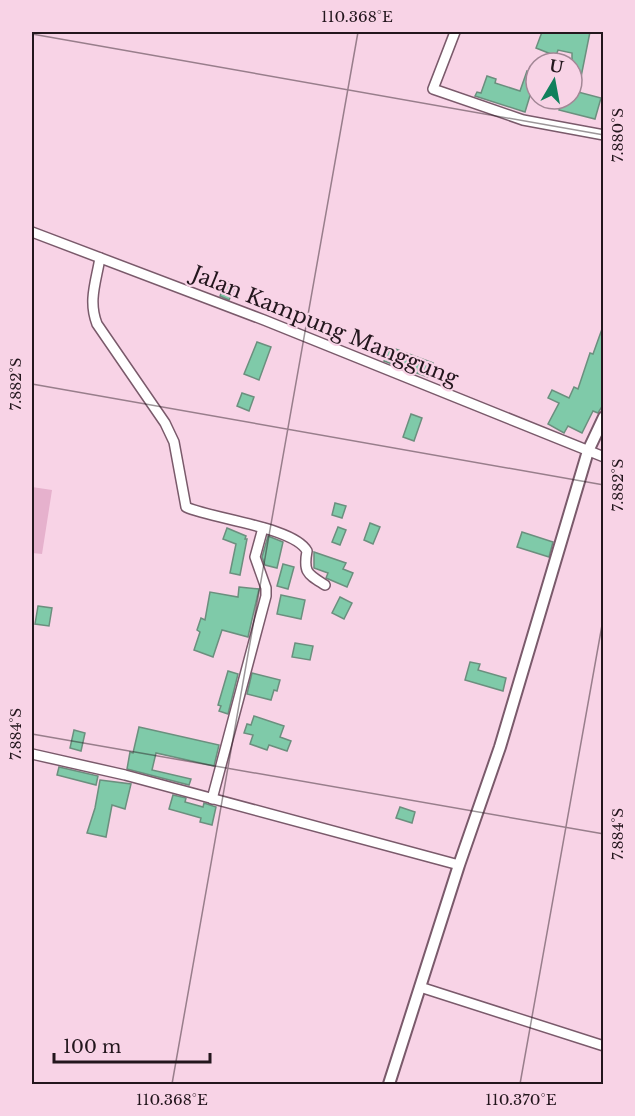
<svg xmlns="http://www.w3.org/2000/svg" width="635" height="1116" font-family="'Libre Baskerville',serif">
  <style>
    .green { fill: #e6b1cd }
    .building { fill: #7fcaa9; stroke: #6b8f7e; stroke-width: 1.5 }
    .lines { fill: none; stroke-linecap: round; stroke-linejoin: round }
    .minor-casing { stroke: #7a5a6b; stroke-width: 12 }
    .tertiary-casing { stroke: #7a5a6b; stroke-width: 14 }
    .minor { stroke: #fff; stroke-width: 9 }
    .tertiary { stroke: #fff; stroke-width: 10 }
    .ticks { fill: none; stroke: #23161d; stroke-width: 1.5; stroke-opacity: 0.45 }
    .labels { text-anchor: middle; stroke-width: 4.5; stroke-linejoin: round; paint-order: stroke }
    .street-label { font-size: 21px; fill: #23161d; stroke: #f8d3e6 }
    .neatline { fill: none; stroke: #23161d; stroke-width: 2 }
    .ticks-label { font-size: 15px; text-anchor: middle; fill: #23161d }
  </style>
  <rect width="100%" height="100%" fill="#f8d3e6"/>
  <!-- green -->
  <polygon class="green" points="32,487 52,490 42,554 32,553"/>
  <!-- building -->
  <g class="building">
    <polygon points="542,32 590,32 578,92 601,98 595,119 559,110 562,99 572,99 572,53 558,50 556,56 536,48"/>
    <polygon points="527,71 536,74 536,90 532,89 525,112 475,96 477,92 481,93 487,76 496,79 495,83 520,91"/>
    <polygon points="226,281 235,286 229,300 220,296"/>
    <polygon points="602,329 603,405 598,413 593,411 582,433 568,426 564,433 548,424 559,403 548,398 552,390 569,398 574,387 578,389 590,353 593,354"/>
    <polygon points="257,342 271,347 259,380 244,374"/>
    <polygon points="390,347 433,363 428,377 384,361"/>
    <polygon points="242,393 254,397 249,411 237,406"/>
    <polygon points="411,414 422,418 414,441 403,437"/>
    <polygon points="335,503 346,506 342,518 332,515"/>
    <polygon points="370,523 380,527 373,544 364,540"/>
    <polygon points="338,527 346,530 340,545 332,542"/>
    <polygon points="227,528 246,536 245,539 247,539 240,575 230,573 236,544 223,539"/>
    <polygon points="522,532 553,542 549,557 517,547"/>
    <polygon points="268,536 283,542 277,568 265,565 262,557"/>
    <polygon points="314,552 346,563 343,569 353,573 347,587 326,578 328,573 314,568"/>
    <polygon points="283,564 294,567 288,589 277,586"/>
    <polygon points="239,587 259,589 248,637 222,630 213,657 194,650 200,632 197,630 201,618 205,620 210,592 238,597"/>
    <polygon points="281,595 305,600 301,619 277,614"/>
    <polygon points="340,597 352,603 344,619 332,613"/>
    <polygon points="38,606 52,608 49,626 35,624"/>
    <polygon points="295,643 313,646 310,660 292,657"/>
    <polygon points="470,662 480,664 478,670 506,678 503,691 465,680"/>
    <polygon points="228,671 238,674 228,714 219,711 221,706 218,705"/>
    <polygon points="252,673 280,680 277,691 274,690 271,700 247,694"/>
    <polygon points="254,716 284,726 280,737 291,741 287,751 269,745 267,750 250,744 253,735 244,733 247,724 251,725"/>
    <polygon points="139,727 219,745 214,766 156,753 152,770 191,779 189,785 127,769 130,752 133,753"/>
    <polygon points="74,730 85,733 81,751 70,748"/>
    <polygon points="59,767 98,776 96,785 57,775"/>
    <polygon points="100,780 131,784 125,809 112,805 106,837 87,833 95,808"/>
    <polygon points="173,795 186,798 185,802 203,807 204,803 216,807 212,825 200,822 201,818 169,809"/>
    <polygon points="400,807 415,812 412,823 396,818"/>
  </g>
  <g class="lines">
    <defs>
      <g id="minor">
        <polyline points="455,32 433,89 523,120 604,135"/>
        <polyline points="32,232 264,320 604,457"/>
        <path d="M100,258C96,282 88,301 97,324L165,423L174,442L186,507C212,519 294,527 307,551C303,573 308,574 325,585"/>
        <polyline points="32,754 125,775 459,865"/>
        <polyline points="212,799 266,596 266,588 255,557 263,528"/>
        <polyline points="420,987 604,1046"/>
      </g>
      <polyline id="tertiary" points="389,1084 459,865 500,747 588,451 604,417"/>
    </defs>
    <!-- minor casing -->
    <use href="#minor" class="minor-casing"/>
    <!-- tertiary casing -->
    <use href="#tertiary" class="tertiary-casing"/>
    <!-- minor -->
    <use href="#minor" class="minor"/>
    <!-- tertiary -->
    <use href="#tertiary" class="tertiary"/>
  </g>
  <!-- ticks -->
  <path class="ticks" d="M32,34L604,135M32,384L604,485M32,734L604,834M32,1083L39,1084M172,1084L358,32M520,1084L604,614"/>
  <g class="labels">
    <!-- street labels -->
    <g class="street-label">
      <text transform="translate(325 326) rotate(22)" y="7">Jalan Kampung Manggung</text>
    </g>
  </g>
  <!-- border -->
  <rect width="635" height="1116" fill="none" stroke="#f8d3e6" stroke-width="66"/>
  <!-- north arrow -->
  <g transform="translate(554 81) rotate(10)"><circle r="28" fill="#f8d3e6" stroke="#a38796" stroke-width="1.5"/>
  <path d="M0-4.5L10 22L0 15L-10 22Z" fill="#11805c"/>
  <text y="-9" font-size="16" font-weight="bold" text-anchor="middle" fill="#23161d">U</text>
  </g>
  <!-- scale -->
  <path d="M54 1053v9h156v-9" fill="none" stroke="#23161d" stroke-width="3"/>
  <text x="63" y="1053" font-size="18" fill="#23161d" stroke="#f8d3e6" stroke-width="4.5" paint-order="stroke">100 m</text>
  <rect x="33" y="33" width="569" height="1050" class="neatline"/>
  <g class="ticks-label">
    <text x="357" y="22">110.368°E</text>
    <text transform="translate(618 135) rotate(-90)" y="5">7.880°S</text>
    <text transform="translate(16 384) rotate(-90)" y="5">7.882°S</text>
    <text transform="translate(618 485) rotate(-90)" y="5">7.882°S</text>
    <text transform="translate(16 734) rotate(-90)" y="5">7.884°S</text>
    <text transform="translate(618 834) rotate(-90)" y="5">7.884°S</text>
    <text x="172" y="1105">110.368°E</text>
    <text x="521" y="1105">110.370°E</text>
  </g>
</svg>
